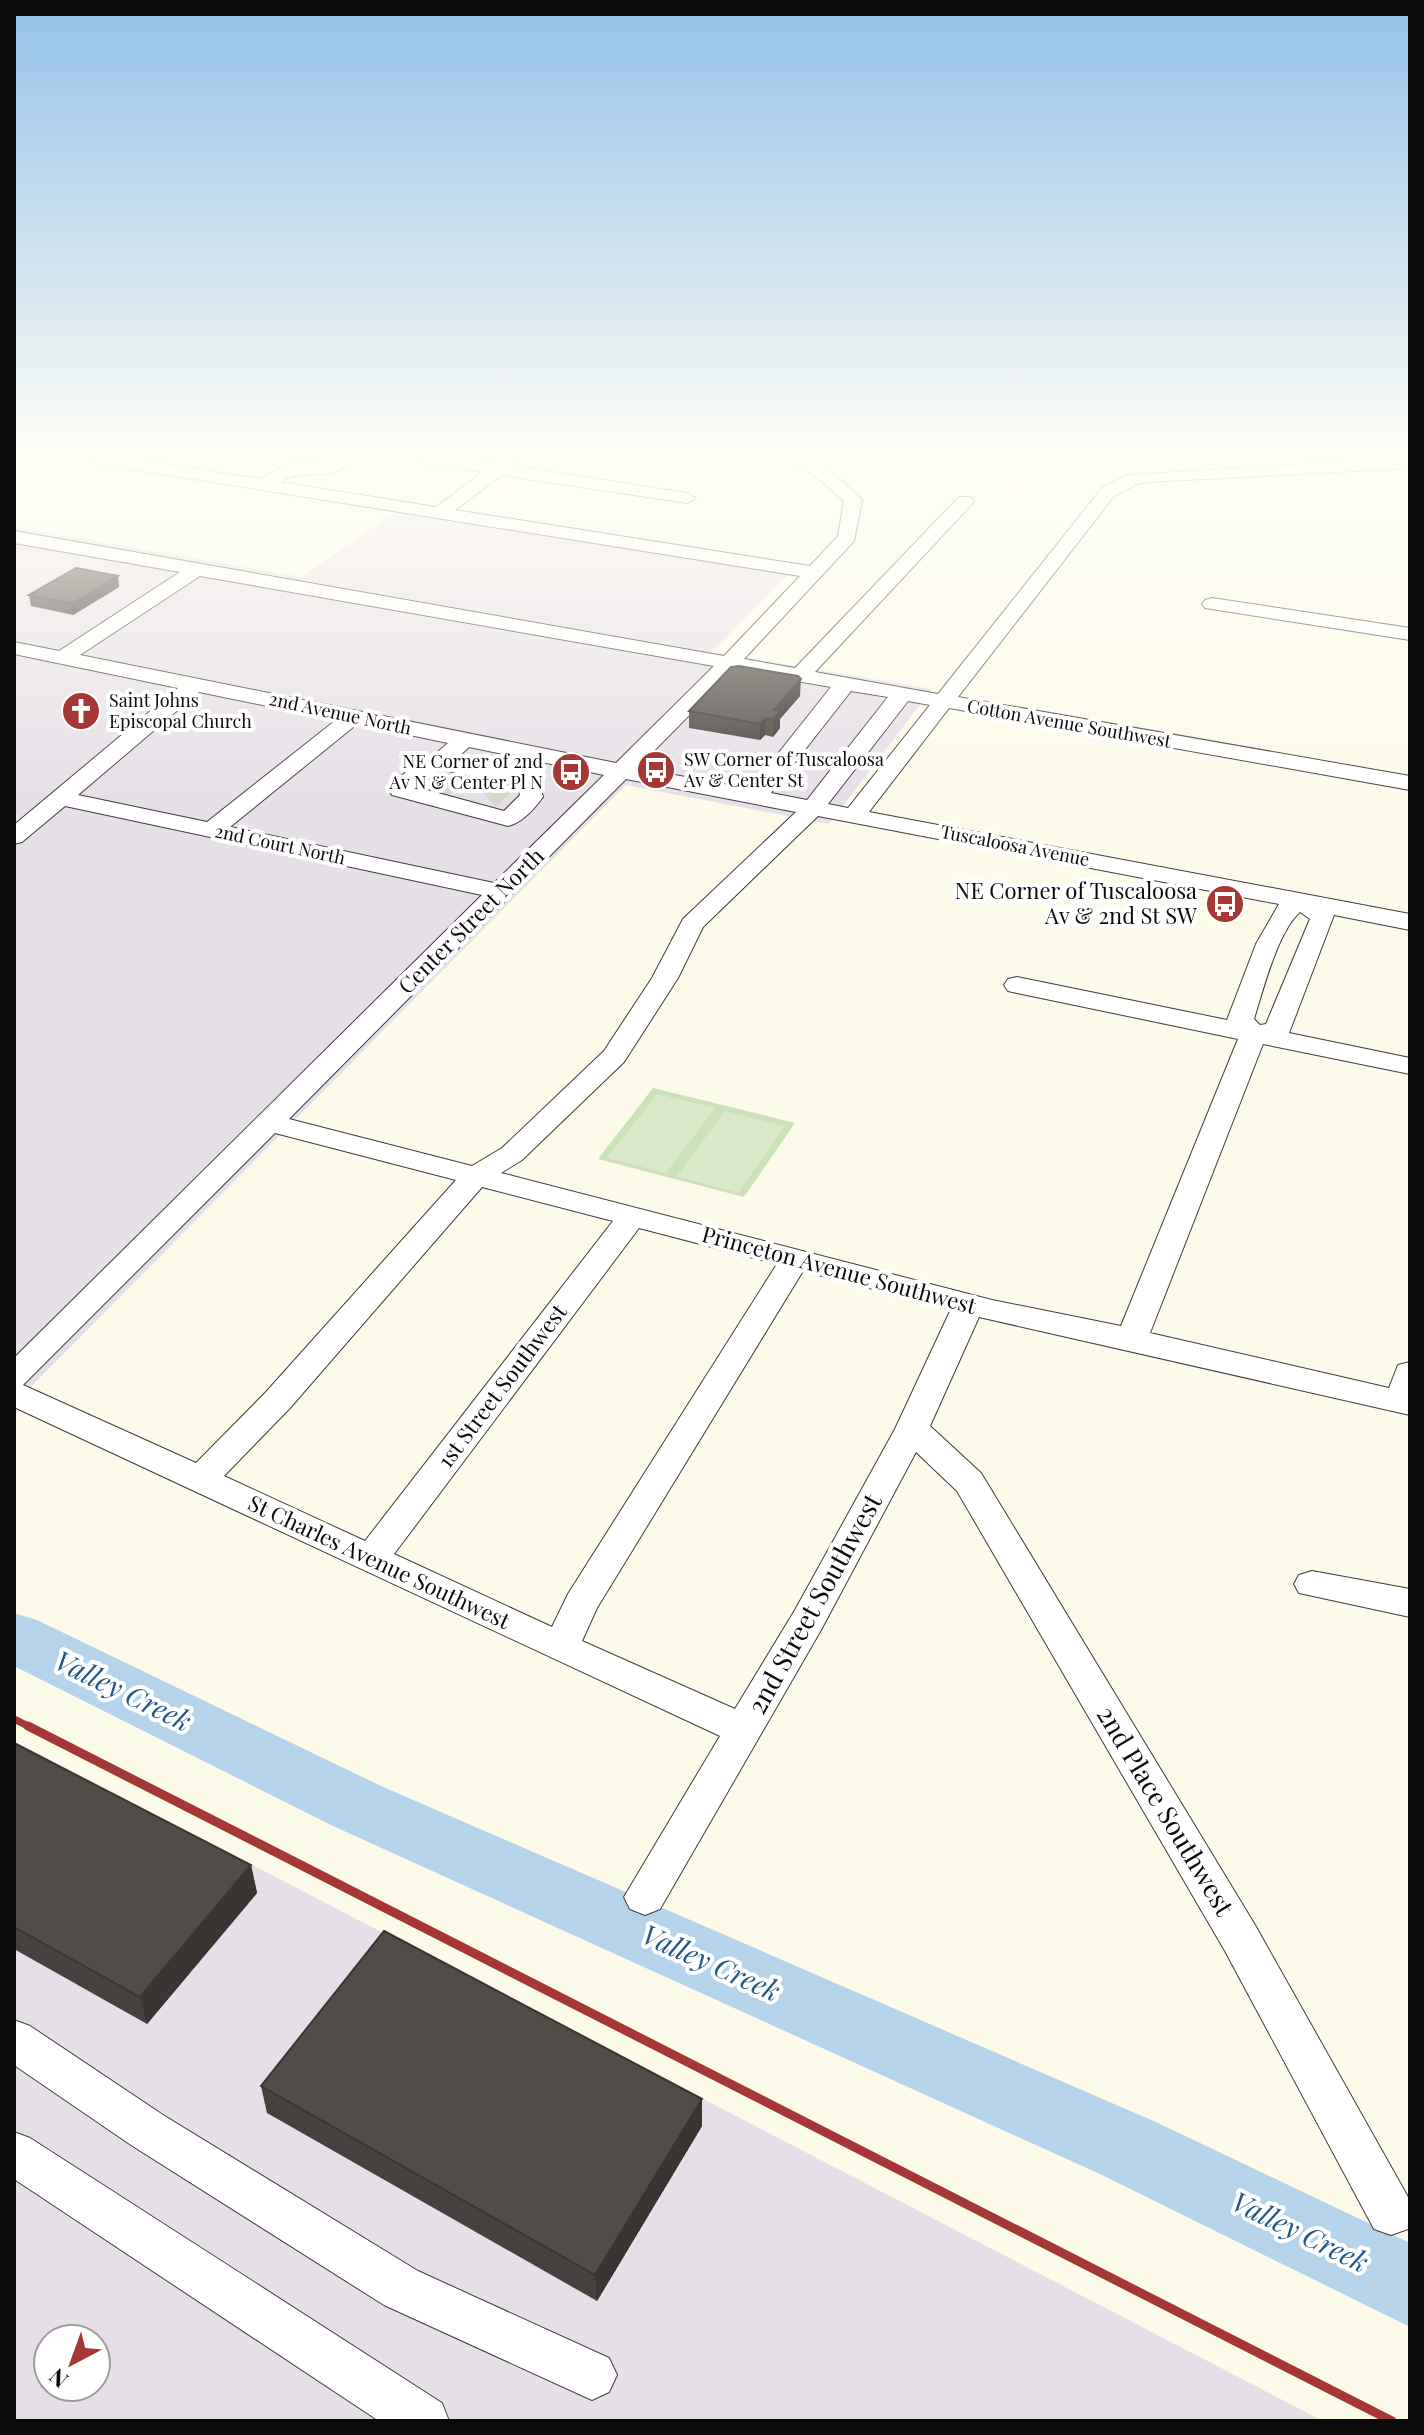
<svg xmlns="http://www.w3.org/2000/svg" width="1424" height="2435" font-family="'Playfair Display',serif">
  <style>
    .industrial { fill: #e7dfe8; fill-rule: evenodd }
    .green { fill: #cbe1b8 }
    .pitch { fill: #dce9c9 }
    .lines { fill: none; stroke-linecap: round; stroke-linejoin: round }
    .river { fill: #b5d4ec; fill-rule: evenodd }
    .minor-tunnel-far1 { stroke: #d8d6c8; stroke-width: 20; stroke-dasharray: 20 10; stroke-linecap: butt }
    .minor-tunnel { stroke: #d8d6c8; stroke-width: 26; stroke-dasharray: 26 13; stroke-linecap: butt }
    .minor-casing { stroke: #3d3d3d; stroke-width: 2 }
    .minor { fill: #fff; fill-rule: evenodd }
    .rail-far1 { stroke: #a53836; stroke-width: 7 }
    .rail { stroke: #a53836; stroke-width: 9 }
    .wall { fill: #46413e }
    .shaded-wall { fill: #393532 }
    .building { fill: #514c48; stroke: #393532; stroke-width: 2 }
    .labels { text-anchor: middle; stroke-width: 8; stroke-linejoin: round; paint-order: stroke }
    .far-poi-label { font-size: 18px; fill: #0a0a0a; stroke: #fff; text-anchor: start }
    .far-street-label { font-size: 18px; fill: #0a0a0a; stroke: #fff }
    .poi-label { font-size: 22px; fill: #0a0a0a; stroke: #fff; text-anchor: end }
    .street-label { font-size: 22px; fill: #0a0a0a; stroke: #fff }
    .near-street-label { font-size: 26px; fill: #0a0a0a; stroke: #fff }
    .near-water-label { font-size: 28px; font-style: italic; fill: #265789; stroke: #fff }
  </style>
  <rect width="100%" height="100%" fill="#fcfae9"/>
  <!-- industrial -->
  <g class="industrial">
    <polygon points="396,511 791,572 711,652 932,689 829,824 626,785 14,1404 14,527 302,577"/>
    <path d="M14,1741L1323,2421H14ZM48,2339H96V2387H48Z"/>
  </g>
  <!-- green -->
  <polygon class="green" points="653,1088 795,1123 744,1197 598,1159"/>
  <!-- pitch -->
  <g class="pitch">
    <polygon points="657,1094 715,1108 666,1173 607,1158"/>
    <polygon points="725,1111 785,1126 738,1193 677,1176"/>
  </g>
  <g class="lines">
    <!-- river -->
    <polygon class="river" points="14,1613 37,1620 381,1786 1158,2123 1410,2243 1410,2327 1102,2175 333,1826 14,1666"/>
    <!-- minor-tunnel-far1 -->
    <polyline class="minor-tunnel-far1" points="451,774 456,770"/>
    <!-- minor-tunnel -->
    <g class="minor-tunnel">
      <polyline points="438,787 453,772"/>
      <polyline points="487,797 506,780"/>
    </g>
    <defs>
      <g id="minor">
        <path d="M84,458H124L260,479L291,462L324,465L334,458H354C331,486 306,465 280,482L436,507L483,472L424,463L416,458H457L495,464L502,458H512L517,462L513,466L687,493L696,498L687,503L502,475L455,510L810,566L838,536L844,501L819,479L787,458H808L831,471L862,500L854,541L744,659L795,668L959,497H971L974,501L971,505L815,672L938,694L1102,488L1127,475L1410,458V468L1148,482L1137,484L1114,496L958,697L1410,776V790L949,708L869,812L1410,914V930L1334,915L1289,1033L1410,1058V1074L1263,1044L1150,1333L1389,1388L1398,1365L1410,1362V1415L979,1317L930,1426L981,1473L1255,1925L1408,2197L1410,2203L1408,2229L1391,2235L1374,2229L1225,1951L957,1491L916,1452L821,1630L660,1909L645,1915L630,1909L624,1897L720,1736L14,1407V1358L482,895L65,806L22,842L14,844V825L178,688L14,654V642L59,651L180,572L14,543V531L724,656L800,576L93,463ZM200,576L714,666L616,763L80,655ZM734,670L831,687L750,789L637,768ZM851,691L888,697L807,800L771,793ZM199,692L336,720L207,822L78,795ZM908,701L930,705L848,808L828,804ZM357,724L448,743L433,756L420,759L392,785L389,790L392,795L508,826C522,823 535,808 543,797L537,776L456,759L469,747L604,775L494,883L230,827ZM440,769L518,786L520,795L504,811L416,787ZM626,779L796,812L683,919L652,978L604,1051L502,1148L472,1166L289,1119ZM818,816L1279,904L1256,944L1227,1020L1017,977L1008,979L1004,985L1008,991L1017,993L1238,1039L1121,1326L992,1300L501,1173L522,1160L624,1062L678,978L703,927ZM1300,912L1310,919L1266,1024L1260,1025L1254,1019C1263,990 1278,931 1300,912ZM275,1133L456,1180L266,1392L196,1463L23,1385ZM482,1187L613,1221L365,1541L224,1476L290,1408ZM639,1228L777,1264L568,1594L552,1627L394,1554ZM803,1271L951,1309L895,1429L795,1610L735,1709L582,1641L597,1608Z"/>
        <polygon points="1212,598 1410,628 1410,640 1205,608 1202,604 1205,600"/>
        <polygon points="1312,1571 1410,1589 1410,1617 1299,1593 1294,1584 1299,1575"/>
        <polygon points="14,2020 30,2026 163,2115 418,2271 609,2358 617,2375 609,2392 592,2400 384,2305 131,2145 14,2065"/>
        <polygon points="14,2132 30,2138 442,2403 449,2421 379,2421 14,2179"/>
      </g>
    </defs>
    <!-- minor casing -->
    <use href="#minor" class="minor-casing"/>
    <!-- minor -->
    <use href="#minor" class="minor"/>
    <!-- rail-far1 -->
    <polyline class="rail-far1" points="14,1719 32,1728"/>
    <!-- rail -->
    <polyline class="rail" points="28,1726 1392,2421"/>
  </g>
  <!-- wall -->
  <g class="wall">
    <polygon points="118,576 119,587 73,615 31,606 29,595"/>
    <polygon points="800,696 780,719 780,728 773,737 765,735 760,740 689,728 689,711"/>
    <polygon points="14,1743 251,1865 257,1893 147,2024 14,1949"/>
    <polygon points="261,2086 702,2099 702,2126 597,2301 267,2113"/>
  </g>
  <!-- shaded-wall -->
  <g class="shaded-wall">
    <polygon points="118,576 119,587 73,615 71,604"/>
    <polygon points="801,679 800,696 780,719 780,728 773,737 774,710"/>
    <polygon points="766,718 765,735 760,740 760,724"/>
    <polygon points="251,1865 257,1893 147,2024 140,1997"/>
    <polygon points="702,2099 702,2126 597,2301 595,2275"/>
  </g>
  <!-- building -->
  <g class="building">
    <polygon points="76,568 118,576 71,604 29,595"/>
    <polygon points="739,666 798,676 801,679 774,710 780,711 773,720 766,718 760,724 689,711 731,667"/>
    <polygon points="14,1743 251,1865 140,1997 14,1927"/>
    <polygon points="384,1931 702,2099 595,2275 261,2086"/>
  </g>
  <!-- sky -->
  <linearGradient id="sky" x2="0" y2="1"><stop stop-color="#93c1ea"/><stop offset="0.57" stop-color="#fefdf5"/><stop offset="1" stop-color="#fefdf5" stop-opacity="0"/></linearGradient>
  <rect width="1424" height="799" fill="url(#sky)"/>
  <!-- icons -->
  <defs>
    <symbol id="church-disc" viewBox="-11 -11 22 22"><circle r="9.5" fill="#a53836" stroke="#fff"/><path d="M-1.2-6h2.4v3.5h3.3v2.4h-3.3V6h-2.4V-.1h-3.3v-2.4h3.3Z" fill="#fff"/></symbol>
    <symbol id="bus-disc" viewBox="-11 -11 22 22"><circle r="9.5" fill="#a53836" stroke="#fff"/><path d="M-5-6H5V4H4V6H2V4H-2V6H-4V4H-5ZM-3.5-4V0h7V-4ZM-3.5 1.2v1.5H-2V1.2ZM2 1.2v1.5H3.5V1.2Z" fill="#fff"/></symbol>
  </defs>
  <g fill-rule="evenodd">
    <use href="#church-disc" x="59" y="689" width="44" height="44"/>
    <use href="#bus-disc" x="634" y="748" width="44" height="44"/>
    <use href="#bus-disc" x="549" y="750" width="44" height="44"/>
    <use href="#bus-disc" x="1203" y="882" width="44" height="44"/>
  </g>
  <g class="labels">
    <!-- far-poi labels -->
    <g class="far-poi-label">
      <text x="109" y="707">Saint Johns<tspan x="109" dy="21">Episcopal Church</tspan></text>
      <text x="684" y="766">SW Corner of Tuscaloosa<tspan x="684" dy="21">Av &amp; Center St</tspan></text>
      <text x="543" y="768" text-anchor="end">NE Corner of 2nd<tspan x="543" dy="21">Av N &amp; Center Pl N</tspan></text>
    </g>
    <!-- far-street labels -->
    <g class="far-street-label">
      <text transform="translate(340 714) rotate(12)" y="6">2nd Avenue North</text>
      <text transform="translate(1069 724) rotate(10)" y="6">Cotton Avenue Southwest</text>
      <text transform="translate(280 845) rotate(12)" y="6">2nd Court North</text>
      <text transform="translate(1015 846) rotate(11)" y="6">Tuscaloosa Avenue</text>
    </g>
    <!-- poi labels -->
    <g class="poi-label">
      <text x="1197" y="899">NE Corner of Tuscaloosa<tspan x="1197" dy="25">Av &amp; 2nd St SW</tspan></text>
    </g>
    <!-- street labels -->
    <g class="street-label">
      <text transform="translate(471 921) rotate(-45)" y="8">Center Street North</text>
      <text transform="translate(839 1270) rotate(15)" y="8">Princeton Avenue Southwest</text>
      <text transform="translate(502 1386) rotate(-53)" y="8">1st Street Southwest</text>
      <text transform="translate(379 1562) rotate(25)" y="8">St Charles Avenue Southwest</text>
    </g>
    <!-- near-street labels -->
    <g class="near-street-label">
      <text transform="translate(815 1604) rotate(-61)" y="9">2nd Street Southwest</text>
      <text transform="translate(1165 1811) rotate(59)" y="9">2nd Place Southwest</text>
    </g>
    <!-- near-water labels -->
    <g class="near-water-label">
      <text transform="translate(123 1691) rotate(26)" y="10">Valley Creek</text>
      <text transform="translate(711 1963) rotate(24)" y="10">Valley Creek</text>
      <text transform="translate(1300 2232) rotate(26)" y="10">Valley Creek</text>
    </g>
  </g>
  <!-- border -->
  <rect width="1424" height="2435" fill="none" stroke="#0a0a0a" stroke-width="32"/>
  <!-- north arrow -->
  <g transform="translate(72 2363) rotate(221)"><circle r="38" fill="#ffffff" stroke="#9d9d9d" stroke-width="2"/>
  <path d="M0-6L14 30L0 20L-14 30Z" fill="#a53836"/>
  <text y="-12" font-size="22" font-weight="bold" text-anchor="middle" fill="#0a0a0a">N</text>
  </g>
</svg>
